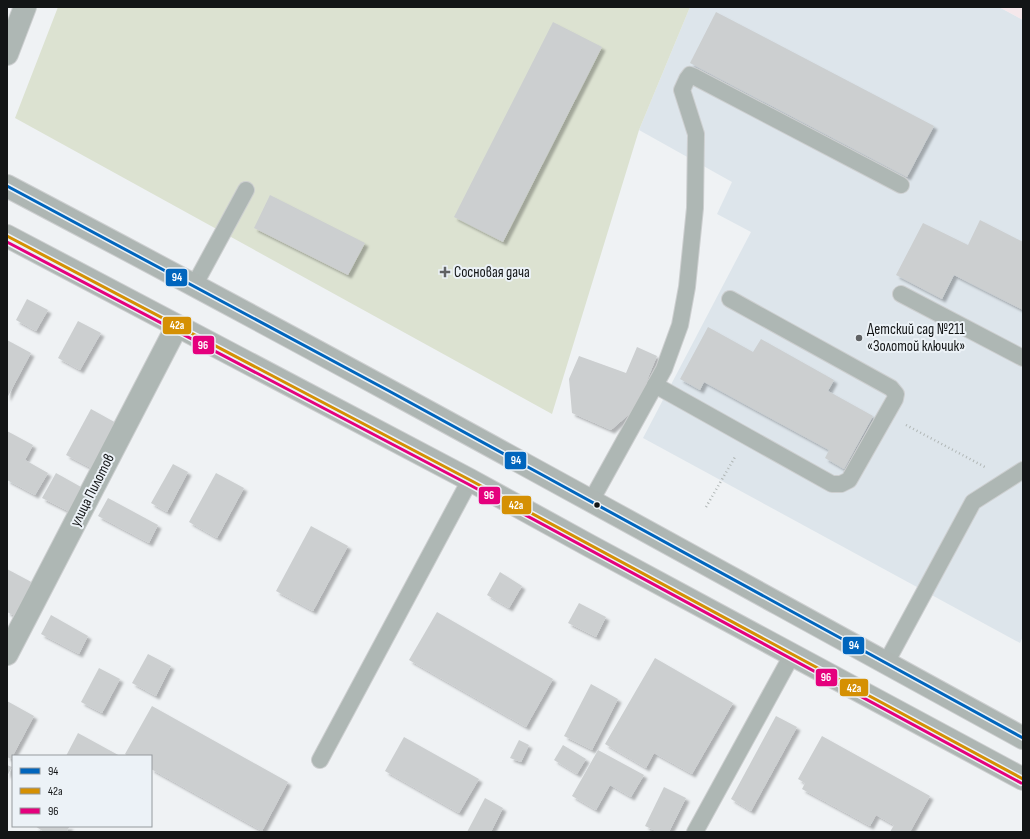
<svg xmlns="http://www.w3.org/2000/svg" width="1030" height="839" font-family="'Sofia Sans Condensed',sans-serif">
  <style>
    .built { fill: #dde5eb }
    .medical { fill: #f5e8eb }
    .green { fill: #dce2d1 }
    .building { fill: #cccfd0; filter: url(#shadow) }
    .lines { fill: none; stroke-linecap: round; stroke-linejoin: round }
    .lane-casing { stroke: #cdcfd0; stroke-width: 18 }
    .street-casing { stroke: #cdcfd0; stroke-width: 24 }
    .secondary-casing { stroke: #cdcfd0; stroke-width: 24 }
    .path { stroke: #b0b6b5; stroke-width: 2.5; stroke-dasharray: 1 3; stroke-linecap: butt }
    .lane { stroke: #aeb7b4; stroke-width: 16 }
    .street { stroke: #aeb7b4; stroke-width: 22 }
    .secondary { stroke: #aeb6b3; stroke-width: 22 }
    .bus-1-casing { stroke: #ecf2f7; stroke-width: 6 }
    .bus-2-casing { stroke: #ecf2f7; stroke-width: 6 }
    .bus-3-casing { stroke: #ecf2f7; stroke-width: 6 }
    .bus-1 { stroke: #0065bd; stroke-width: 3 }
    .bus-2 { stroke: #d59003; stroke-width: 3 }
    .bus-3 { stroke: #e5007d; stroke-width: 3 }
    .poi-dot { fill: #606264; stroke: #ecf2f7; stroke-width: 1.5 }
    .bus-dot { fill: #131516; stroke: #ecf2f7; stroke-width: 1.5 }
    .labels { text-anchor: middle; stroke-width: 4; stroke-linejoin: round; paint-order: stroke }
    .poi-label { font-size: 15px; fill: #131516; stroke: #ecf2f7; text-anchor: start }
    .street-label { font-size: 15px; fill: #131516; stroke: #ecf2f7 }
    .line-badge { stroke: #ecf2f7; stroke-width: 1.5 }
    .badge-label { font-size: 11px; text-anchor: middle; font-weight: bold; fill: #fff }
  </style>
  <defs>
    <filter id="shadow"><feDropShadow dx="3.5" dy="3.5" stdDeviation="1" flood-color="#0004"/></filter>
  </defs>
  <rect width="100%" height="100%" fill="#eff2f4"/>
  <!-- built -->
  <polygon class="built" points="690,7 999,7 1023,20 1023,636 1020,643 643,438 751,232 717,214 732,182 639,130"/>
  <!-- medical -->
  <polygon class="medical" points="999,7 1023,7 1023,20"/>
  <!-- green -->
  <polygon class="green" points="58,7 690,7 639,130 552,414 15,118"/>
  <!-- building -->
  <g class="building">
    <polygon points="716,12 934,126 907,177 690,63"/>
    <polygon points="553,22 602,47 503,242 454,217"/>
    <polygon points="270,195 365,243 348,275 254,228"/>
    <polygon points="980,220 1023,242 1023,310 954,275 942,299 896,275 923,223 968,245"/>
    <polygon points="27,299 48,310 36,331 16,320"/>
    <polygon points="78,321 101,333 80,370 58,358"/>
    <polygon points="708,327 753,352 761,339 834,380 828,391 873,416 844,469 825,458 829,450 704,382 700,390 680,379"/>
    <polygon points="7,340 31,353 7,398"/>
    <polygon points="637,347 657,356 635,409 611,430 572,413 569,379 579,356 626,373"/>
    <polygon points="91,409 118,424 93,469 66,455"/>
    <polygon points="7,431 33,445 25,460 48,473 35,495 7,480"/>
    <polygon points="173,464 188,472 167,512 151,503"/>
    <polygon points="56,473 81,487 68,511 42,498"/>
    <polygon points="216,473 244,488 217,538 189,522"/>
    <polygon points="108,498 158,525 149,543 98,516"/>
    <polygon points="311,526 348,546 313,611 276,591"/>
    <polygon points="7,569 35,584 17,617 7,612"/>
    <polygon points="500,572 522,586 509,608 487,595"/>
    <polygon points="579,603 606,617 596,637 568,623"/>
    <polygon points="437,612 553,679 526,727 409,660"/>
    <polygon points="51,615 88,636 79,654 41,634"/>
    <polygon points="148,654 171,666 156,696 132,683"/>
    <polygon points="655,658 733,703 692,774 654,753 646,768 605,744"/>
    <polygon points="99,668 120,679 102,713 81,702"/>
    <polygon points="591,684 618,699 592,750 564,736"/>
    <polygon points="7,701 34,716 11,759 7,757"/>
    <polygon points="152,706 288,782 262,831 151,769 151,756 128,756 125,754"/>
    <polygon points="776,716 797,727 751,811 731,799"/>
    <polygon points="78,733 120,756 66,756"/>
    <polygon points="822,736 930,796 910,832 890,832 894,825 876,815 870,826 802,789 805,783 798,779"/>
    <polygon points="404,737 479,779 459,813 385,771"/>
    <polygon points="519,740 529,745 521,762 510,758"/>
    <polygon points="563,745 586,759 577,774 554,760"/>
    <polygon points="598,750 644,775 631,797 610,785 596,810 572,796"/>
    <polygon points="7,765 12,767 7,776"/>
    <polygon points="664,787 686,798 669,832 658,832 645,826"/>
    <polygon points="485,798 503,808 491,832 467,832"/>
    <polygon points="35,826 70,826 66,832 44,832"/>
  </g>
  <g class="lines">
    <defs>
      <g id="lane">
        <polyline points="195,284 246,190"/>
        <polyline points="901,294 1023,358"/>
        <polyline points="655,385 832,484 841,484 849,480 895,399 896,394 891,388 730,299"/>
        <polyline points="591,501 664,369 680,325 687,287 695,208 696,134 682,90 687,79 690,75 695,77 901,185"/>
        <polyline points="886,663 973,502 1023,470"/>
        <polyline points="320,760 470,480"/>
        <polyline points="695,832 792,655"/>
      </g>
      <g id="street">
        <polyline points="7,54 25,7"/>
        <polyline points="7,654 177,326"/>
      </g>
      <g id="secondary">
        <path d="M7,186C348,365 685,553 1023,738"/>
        <polyline points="7,236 470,480 590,546 1023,779"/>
      </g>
    </defs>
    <!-- lane casing -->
    <use href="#lane" class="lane-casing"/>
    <!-- street casing -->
    <use href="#street" class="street-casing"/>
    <!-- secondary casing -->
    <use href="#secondary" class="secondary-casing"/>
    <!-- path -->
    <g class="path">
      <polyline points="906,425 985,467"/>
      <polyline points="706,507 735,457"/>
    </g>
    <!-- lane -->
    <use href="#lane" class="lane"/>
    <!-- street -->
    <use href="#street" class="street"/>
    <!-- secondary -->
    <use href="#secondary" class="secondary"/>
    <defs>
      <polyline id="bus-1" points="7,186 389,391 1023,738"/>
      <polyline id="bus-2" points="7,236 470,480 1023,779"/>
      <polyline id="bus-3" points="7,242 468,484 1021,783"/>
    </defs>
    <!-- bus-1 casing -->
    <use href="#bus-1" class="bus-1-casing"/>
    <!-- bus-2 casing -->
    <use href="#bus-2" class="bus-2-casing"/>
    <!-- bus-3 casing -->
    <use href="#bus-3" class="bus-3-casing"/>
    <!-- bus-1 -->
    <use href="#bus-1" class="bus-1"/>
    <!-- bus-2 -->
    <use href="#bus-2" class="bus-2"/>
    <!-- bus-3 -->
    <use href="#bus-3" class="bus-3"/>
  </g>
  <!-- markers -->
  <g class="poi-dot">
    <path d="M443 266h4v4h4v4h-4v4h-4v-4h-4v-4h4z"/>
    <circle cx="859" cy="338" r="4"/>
  </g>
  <circle class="bus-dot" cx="597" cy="505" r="3.5"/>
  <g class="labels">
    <!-- poi labels -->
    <g class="poi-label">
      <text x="454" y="277">Сосновая дача</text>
      <text x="867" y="334">Детский сад №211<tspan x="867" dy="17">«Золотой ключик»</tspan></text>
    </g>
    <!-- street labels -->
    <g class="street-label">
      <text transform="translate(92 490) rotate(-63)" y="5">улица Пилотов</text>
    </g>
  </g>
  <g class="line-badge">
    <rect x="165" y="268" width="23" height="19" rx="4" fill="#0065bd"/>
    <rect x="162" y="316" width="30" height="19" rx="4" fill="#d59003"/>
    <rect x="192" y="335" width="23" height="20" rx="4" fill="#e5007d"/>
    <rect x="504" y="451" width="23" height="19" rx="4" fill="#0065bd"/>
    <rect x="478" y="486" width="23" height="19" rx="4" fill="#e5007d"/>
    <rect x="501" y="495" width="31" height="20" rx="4" fill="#d59003"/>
    <rect x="842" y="636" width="23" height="19" rx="4" fill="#0065bd"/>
    <rect x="815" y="668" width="23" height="19" rx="4" fill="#e5007d"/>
    <rect x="839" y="678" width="30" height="19" rx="4" fill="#d59003"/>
  </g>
  <g class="badge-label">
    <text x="177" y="281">94</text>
    <text x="177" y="329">42a</text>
    <text x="203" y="349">96</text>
    <text x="516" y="464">94</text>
    <text x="489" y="499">96</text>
    <text x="516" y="509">42a</text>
    <text x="854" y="649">94</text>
    <text x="826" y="681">96</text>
    <text x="854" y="692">42a</text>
  </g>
  <!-- border -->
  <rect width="1030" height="839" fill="none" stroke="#131516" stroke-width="16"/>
  <!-- legend -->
  <rect x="12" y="755" width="140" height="72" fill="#ecf2f7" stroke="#959a9d"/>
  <rect x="20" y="768" width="20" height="6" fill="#0065bd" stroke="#959a9d"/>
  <text x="48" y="775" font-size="12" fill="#131516">94</text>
  <rect x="20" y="788" width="20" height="6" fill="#d59003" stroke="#959a9d"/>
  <text x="48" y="795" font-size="12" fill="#131516">42a</text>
  <rect x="20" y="808" width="20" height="6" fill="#e5007d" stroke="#959a9d"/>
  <text x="48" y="815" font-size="12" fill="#131516">96</text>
</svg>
